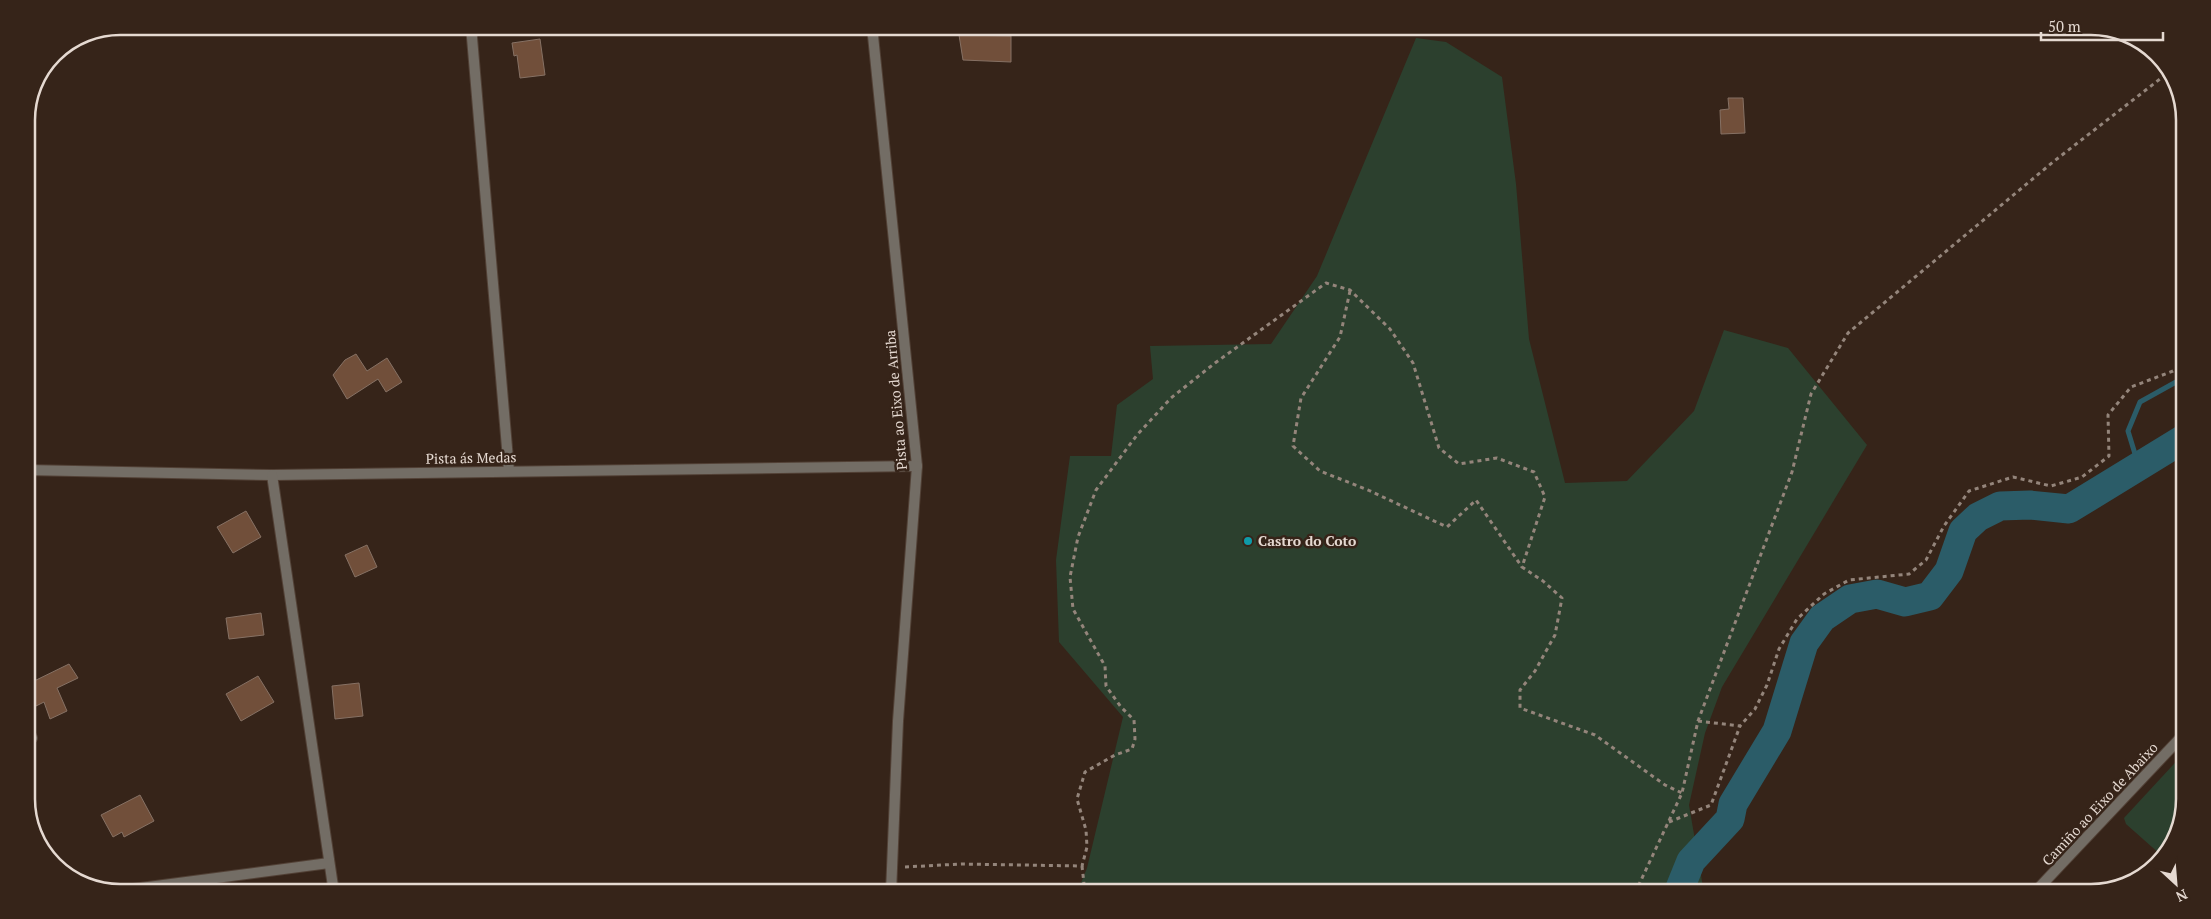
<svg xmlns="http://www.w3.org/2000/svg" width="2211" height="919" font-family="'PT Serif',serif">
  <style>
    .green { fill: #2c402e }
    .lines { fill: none; stroke-linecap: round; stroke-linejoin: round }
    .stream { stroke: #2b5c68; stroke-width: 5 }
    .river { stroke: #2b5c68; stroke-width: 29 }
    .building { fill: #714f3a; stroke: #867164 }
    .minor-casing { stroke: #524136; stroke-width: 12 }
    .path { stroke: #94857b; stroke-width: 3; stroke-dasharray: 4 4; stroke-linecap: butt }
    .minor { stroke: #736d65; stroke-width: 10 }
    .culture-dot { fill: #0f9aa8; stroke: #362419; stroke-width: 2 }
    .labels { text-anchor: middle; stroke-width: 5; stroke-linejoin: round; paint-order: stroke }
    .street-label { font-size: 14px; fill: #e5d9d1; stroke: #362419 }
    .poi-label { font-size: 14px; font-weight: bold; fill: #e5d9d1; stroke: #362419; text-anchor: start }
    .rim { fill: none; stroke: #e5d9d1; stroke-width: 2.5 }
  </style>
  <rect width="100%" height="100%" fill="#362419"/>
  <!-- green -->
  <g class="green">
    <polygon points="1416,38 1446,42 1502,77 1516,184 1529,339 1565,483 1627,481 1694,411 1724,330 1788,348 1867,445 1722,687 1705,733 1689,805 1704,893 1077,893 1087,868 1123,717 1059,642 1056,560 1070,456 1111,456 1117,405 1153,379 1150,346 1271,344 1317,276"/>
    <polygon points="2185,752 2185,799 2178,835 2161,855 2126,824 2124,818"/>
  </g>
  <g class="lines">
    <!-- stream -->
    <polyline class="stream" points="2139,467 2128,431 2140,402 2185,377"/>
    <!-- river -->
    <polyline class="river" points="1678,893 1691,861 1730,819 1733,804 1777,731 1804,643 1822,618 1850,599 1877,594 1905,602 1930,596 1949,571 1963,531 1978,517 2000,506 2030,505 2069,509 2185,438"/>
  </g>
  <!-- building -->
  <g class="building">
    <polygon points="959,35 1011,36 1011,62 963,60"/>
    <polygon points="540,39 545,75 520,78 517,55 514,56 512,43"/>
    <polygon points="1728,98 1743,98 1745,133 1721,134 1720,110 1729,109"/>
    <polygon points="356,354 367,371 387,358 402,382 386,392 378,379 347,399 333,375 345,360"/>
    <polygon points="246,511 261,537 233,553 217,527"/>
    <polygon points="367,545 377,567 355,577 345,555"/>
    <polygon points="261,613 264,635 229,639 226,618"/>
    <polygon points="69,664 78,678 57,688 67,711 50,719 44,702 36,706 26,685"/>
    <polygon points="258,676 274,702 241,721 226,694"/>
    <polygon points="359,683 363,716 335,719 332,686"/>
    <polygon points="140,795 154,821 124,837 122,832 113,837 101,815"/>
  </g>
  <g class="lines">
    <defs>
      <g id="minor">
        <polyline points="471,26 509,471"/>
        <polyline points="872,26 917,466 898,721 891,893"/>
        <polyline points="26,240 30,271 26,281"/>
        <polyline points="26,470 272,475 917,466"/>
        <polyline points="272,475 334,893"/>
        <polyline points="26,726 32,738"/>
        <polyline points="133,889 329,863"/>
        <polyline points="2034,893 2185,733"/>
      </g>
    </defs>
    <!-- minor casing -->
    <use href="#minor" class="minor-casing"/>
    <!-- path -->
    <g class="path">
      <polyline points="1484,26 1484,29"/>
      <polyline points="1350,291 1340,337 1301,398 1293,446 1320,471 1368,490 1447,527 1476,500 1522,567"/>
      <polyline points="1698,721 1740,726 1755,709 1767,685 1779,649 1797,619 1824,594 1849,580 1909,574 1926,560 1944,526 1969,491 2013,477 2051,486 2082,477 2109,456 2108,415 2131,387 2173,371 2185,364"/>
      <polyline points="1669,822 1711,805 1740,726"/>
      <polyline points="1082,866 1085,893"/>
      <polyline points="905,867 961,864 1082,866 1087,847 1086,830 1077,799 1085,772 1115,755 1132,749 1135,739 1134,720 1121,707 1106,686 1105,666 1073,609 1070,577 1078,537 1096,490 1137,435 1171,398 1215,363 1326,283 1350,290 1390,329 1413,363 1439,448 1459,464 1497,458 1534,472 1545,497 1522,567 1543,581 1562,598 1555,635 1535,671 1520,690 1520,708 1595,735 1665,785 1682,793"/>
      <polyline points="113,891 123,890"/>
      <polyline points="1635,893 1682,793 1698,721 1792,472 1811,394 1848,333 2053,162 2169,72"/>
    </g>
    <!-- minor -->
    <use href="#minor" class="minor"/>
  </g>
  <!-- markers -->
  <circle class="culture-dot" cx="1248" cy="541" r="5"/>
  <g class="labels">
    <!-- street labels -->
    <g class="street-label">
      <text transform="translate(896 400) rotate(-95)" y="5">Pista ao Eixo de Arriba</text>
      <text transform="translate(471 458) rotate(-1)" y="5">Pista ás Medas</text>
      <text transform="translate(2100 804) rotate(-47)" y="5">Camiño ao Eixo de Abaixo</text>
    </g>
    <!-- poi labels -->
    <g class="poi-label">
      <text x="1258" y="546">Castro do Coto</text>
    </g>
  </g>
  <!-- crop -->
  <path d="M0 0H2211V919H0ZM120 35H2091A85 85 0 0 1 2176 120V799A85 85 0 0 1 2091 884H120A85 85 0 0 1 35 799V120A85 85 0 0 1 120 35Z" fill="#362419" fill-rule="evenodd"/>
  <path class="rim" d="M120 35H2091A85 85 0 0 1 2176 120V799A85 85 0 0 1 2091 884H120A85 85 0 0 1 35 799V120A85 85 0 0 1 120 35Z"/>
  <!-- north arrow -->
  <g transform="translate(2176 884) rotate(154)" stroke="#362419" stroke-width="4" paint-order="stroke">
  <path d="M0-4L9 19L0 12L-9 19Z" fill="#e5d9d1"/>
  <text y="-8" font-size="14" font-weight="bold" text-anchor="middle" fill="#e5d9d1">N</text>
  </g>
  <!-- scale -->
  <path d="M2041 32v8h122v-8" fill="none" stroke="#e5d9d1" stroke-width="2.5"/>
  <text x="2048" y="32" font-size="15" fill="#e5d9d1" stroke="#362419" stroke-width="4" paint-order="stroke">50 m</text>
</svg>
